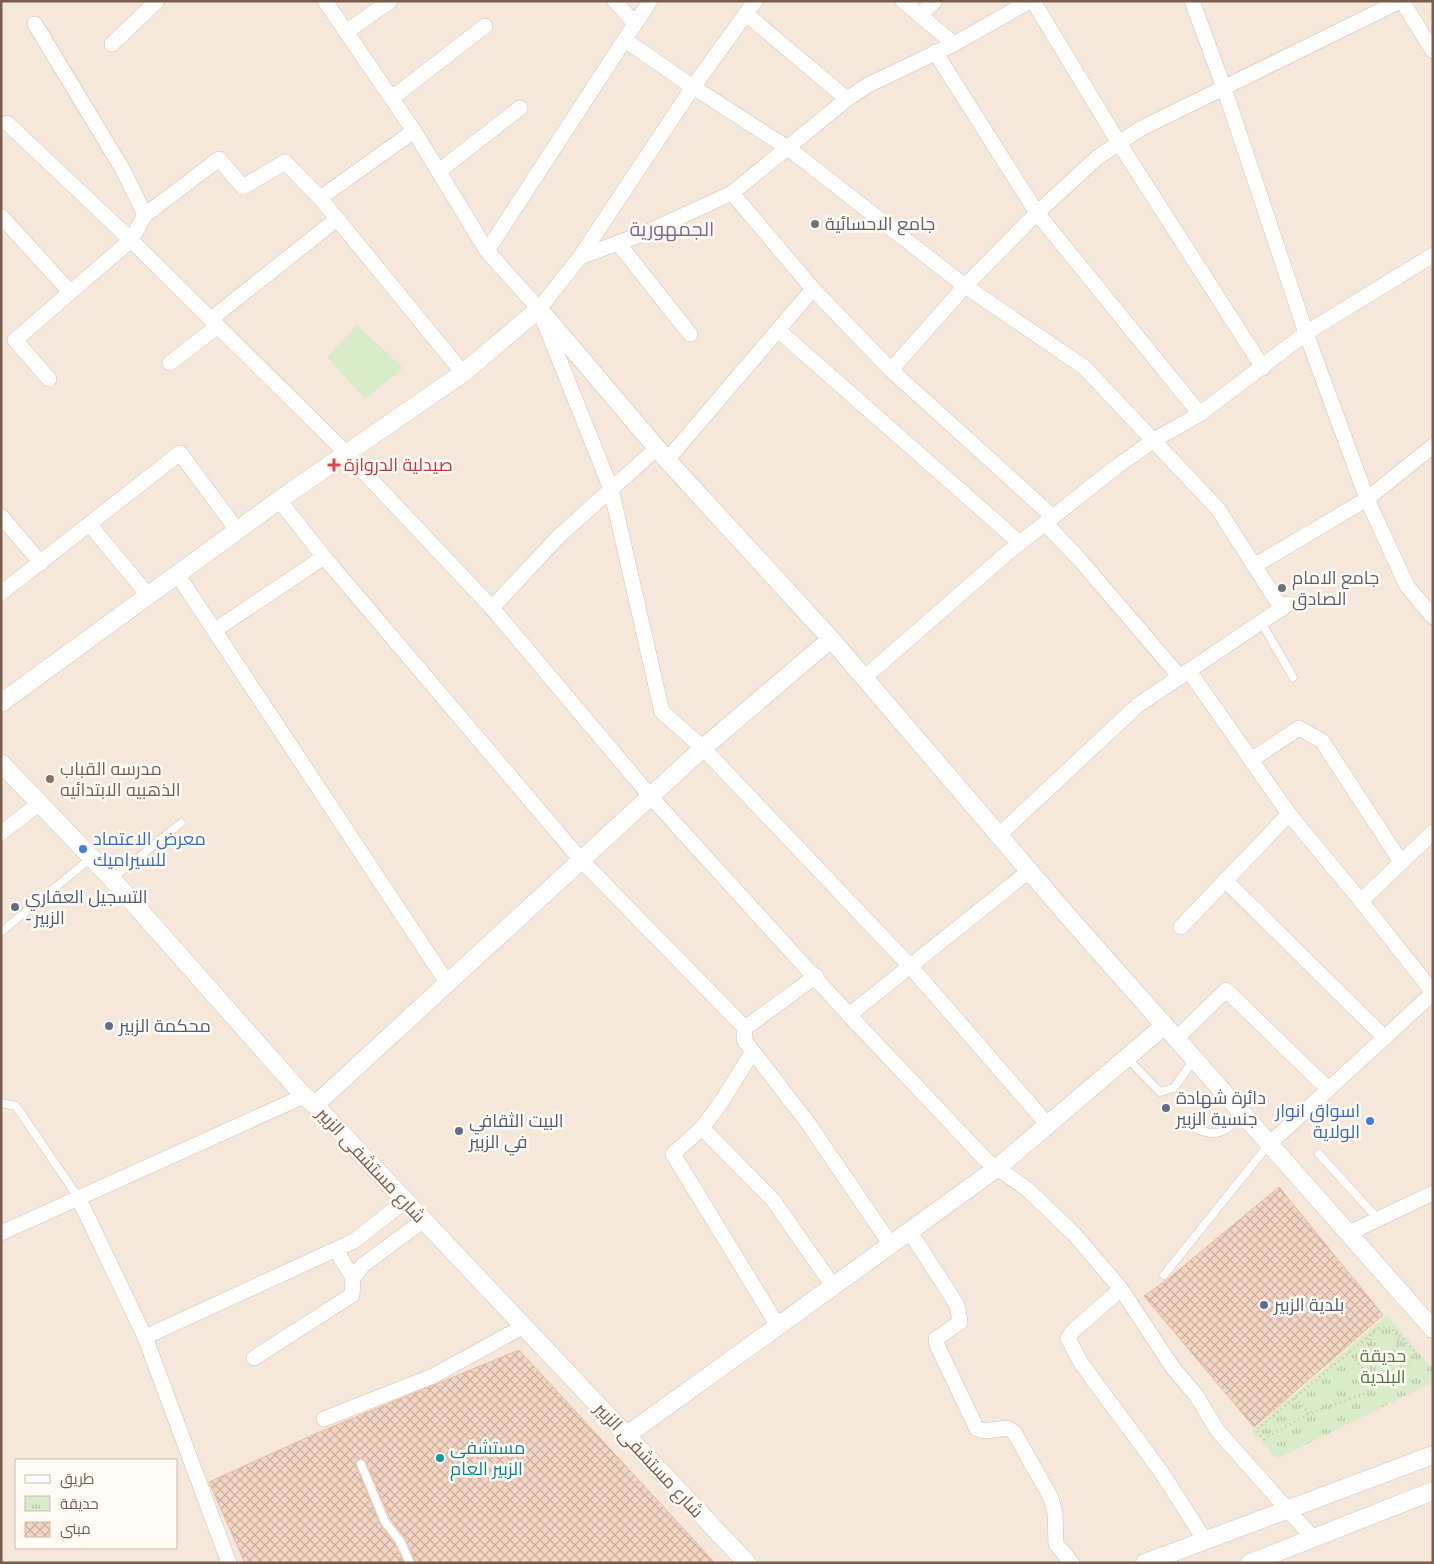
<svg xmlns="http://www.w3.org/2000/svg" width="1434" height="1564" font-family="'Public Sans',Cairo,sans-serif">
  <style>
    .residential { fill: #f5e8da; fill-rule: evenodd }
    .green { fill: #d8ecc9 }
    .park { fill: url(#park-tufts) }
    .building { fill: url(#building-cross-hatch); stroke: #e6bba3 }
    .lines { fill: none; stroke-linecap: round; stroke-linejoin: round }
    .service-casing { stroke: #d1beb0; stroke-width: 9 }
    .minor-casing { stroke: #d1beb0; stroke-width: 16 }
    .tertiary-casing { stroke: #d1beb0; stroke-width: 19 }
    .path { stroke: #d9b8a5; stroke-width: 2.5; stroke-dasharray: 1 4; stroke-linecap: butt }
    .service { stroke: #fff; stroke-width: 8 }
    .minor { stroke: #fff; stroke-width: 15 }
    .tertiary { stroke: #fff; stroke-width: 18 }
    .worship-dot { fill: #6b7280; stroke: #fffaf3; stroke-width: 2 }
    .health-dot { fill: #e0444e; stroke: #fffaf3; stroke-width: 2 }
    .education-dot { fill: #8d6e63; stroke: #fffaf3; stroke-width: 2 }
    .shop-dot { fill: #3f7fe0; stroke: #fffaf3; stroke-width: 2 }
    .service-dot { fill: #5c6f8a; stroke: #fffaf3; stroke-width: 2 }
    .culture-dot { fill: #0f9aa8; stroke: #fffaf3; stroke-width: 2 }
    .labels { text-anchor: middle; stroke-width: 5; stroke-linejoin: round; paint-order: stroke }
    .worship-label { font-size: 18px; fill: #5b616d; stroke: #fffaf3; text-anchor: start }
    .health-label { font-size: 18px; fill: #be3a42; stroke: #fffaf3; text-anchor: start }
    .education-label { font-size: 18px; fill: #785e54; stroke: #fffaf3; text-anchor: start }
    .shop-label { font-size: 18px; fill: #366cbe; stroke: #fffaf3; text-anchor: start }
    .service-label { font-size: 18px; fill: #4e5e75; stroke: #fffaf3; text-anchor: start }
    .street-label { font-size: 18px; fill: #7a5c4d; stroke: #fffaf3 }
    .park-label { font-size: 18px; fill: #537a41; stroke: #fffaf3 }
    .culture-label { font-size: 18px; fill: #0d838f; stroke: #fffaf3; text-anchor: start }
    .quarter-label { font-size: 20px; fill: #846695; stroke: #fffaf3 }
  </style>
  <defs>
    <pattern id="park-tufts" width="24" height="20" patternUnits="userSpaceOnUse" patternTransform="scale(1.25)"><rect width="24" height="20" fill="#d8ecc9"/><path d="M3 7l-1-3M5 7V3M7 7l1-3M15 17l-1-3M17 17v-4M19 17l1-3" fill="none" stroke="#b4c2a5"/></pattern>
    <pattern id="building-cross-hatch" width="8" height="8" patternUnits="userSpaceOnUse" patternTransform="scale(1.25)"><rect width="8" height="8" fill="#f3d5c3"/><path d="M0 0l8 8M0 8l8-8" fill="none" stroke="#cab0a1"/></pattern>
  </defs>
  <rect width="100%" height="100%" fill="#fdf6ec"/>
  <!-- residential -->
  <path class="residential" d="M1,1H1433V1563H1ZM16,1460H176V1548H16Z"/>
  <!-- green -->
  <polygon class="green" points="357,325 403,368 365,399 327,357"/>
  <!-- park -->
  <polygon class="park" points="1387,1315 1433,1369 1431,1383 1277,1459 1252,1431"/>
  <!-- building -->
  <g class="building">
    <polygon points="1279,1187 1383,1315 1254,1427 1144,1296 1168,1279"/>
    <polygon points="519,1350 715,1563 416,1563 405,1538 390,1519 366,1462 361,1458 356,1461 356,1466 380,1524 395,1544 404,1563 245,1563 209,1482 317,1433"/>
  </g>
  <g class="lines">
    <defs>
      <g id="service">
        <polyline points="1261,622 1293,677"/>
        <polyline points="112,879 181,823"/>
        <polyline points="1,932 91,858"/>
        <polyline points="1127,1058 1160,1092 1174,1088 1194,1059"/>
        <polyline points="1,1103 16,1106 78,1197"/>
        <path d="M1197,1129C1220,1139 1226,1129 1244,1115"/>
        <polyline points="1319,1154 1378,1219"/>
        <polyline points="1164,1275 1269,1144"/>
        <polyline points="361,1464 385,1522 400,1541 410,1563"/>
      </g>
      <g id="minor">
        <polyline points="325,1 414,131 487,251 539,309 611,489 662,712 703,748 910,966 1048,1125"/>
        <polyline points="615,1 635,24"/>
        <polyline points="903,1 954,44"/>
        <polyline points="1033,1 1119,143 1263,368"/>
        <polyline points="1192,1 1224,88 1306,333 1367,499 1407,586 1433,617"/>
        <polyline points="1402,1 1433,51"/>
        <polyline points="746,14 847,99"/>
        <polyline points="920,15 935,1"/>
        <polyline points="35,24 123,170 145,215"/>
        <polyline points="346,32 390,1"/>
        <polyline points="625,40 693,87 788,148 965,286 1084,367 1218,509 1282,609"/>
        <polyline points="112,44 157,1"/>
        <polyline points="935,52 1037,213 1200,414"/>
        <polyline points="392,98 485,26"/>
        <polyline points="7,123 131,240 347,454 492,608 651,797 849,1015 986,1160 1027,1189 1074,1234 1121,1289 1173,1368 1196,1395 1217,1430 1313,1538"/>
        <polyline points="439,171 520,108"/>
        <polyline points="732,193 813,289 891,370 1053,517"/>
        <polyline points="320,198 414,131"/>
        <polyline points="1,216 70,292"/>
        <polyline points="618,243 690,334"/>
        <polyline points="487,251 650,1"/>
        <polyline points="580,257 645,233 732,193 847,99 868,85 954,44 1030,1"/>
        <polyline points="539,309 580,257 693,87 755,1"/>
        <polyline points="211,319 337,219"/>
        <polyline points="778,330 1020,543"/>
        <polyline points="170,363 218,326"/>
        <polyline points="891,370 965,286 1037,213 1098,157 1140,129 1400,1"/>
        <polyline points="49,379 15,340 131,240 145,215 219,159 243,187 285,162 320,198 463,373"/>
        <polyline points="667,460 813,289"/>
        <polyline points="279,500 324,557 581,860 745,1028"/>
        <polyline points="1,516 41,563"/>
        <polyline points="1045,523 1080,560 1180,677"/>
        <polyline points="89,524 148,595"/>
        <polyline points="1254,566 1367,499 1433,446"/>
        <polyline points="177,574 448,984"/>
        <polyline points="1,593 180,453 237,530"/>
        <polyline points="492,608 558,537 657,448"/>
        <polyline points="215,630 324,557"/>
        <polyline points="1189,671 1289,814 1361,901 1433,992"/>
        <polyline points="864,678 1006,554 1116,467 1154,440 1200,414 1306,333 1433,255"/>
        <polyline points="1251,760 1299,728 1322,741 1401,862"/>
        <polyline points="1,833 40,803"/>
        <polyline points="999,835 1138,705 1288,604"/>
        <polyline points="1225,880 1385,1038"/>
        <polyline points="1361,901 1433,832"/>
        <polyline points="1181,927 1289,814"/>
        <polyline points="816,976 745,1028 744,1040 808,1123 891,1245"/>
        <polyline points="849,1015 1029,871"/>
        <polyline points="1176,1039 1226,990 1328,1089"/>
        <polyline points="752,1053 720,1104 702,1128 673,1154 778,1326"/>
        <polyline points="702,1128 773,1200 833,1286"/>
        <polyline points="1269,1144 1433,993"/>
        <polyline points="78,1197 145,1337 229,1563"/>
        <polyline points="910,1232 957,1305 960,1322 936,1339 937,1345 977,1429 985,1431 1007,1428 1014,1432 1051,1498 1055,1513 1056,1544 1072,1563"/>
        <polyline points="1,1233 304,1096"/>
        <polyline points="1349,1233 1433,1193"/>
        <polyline points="336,1250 353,1278"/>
        <polyline points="1121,1289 1073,1331 1068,1338 1081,1363 1162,1473 1204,1539"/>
        <polyline points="145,1337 354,1241 405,1201"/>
        <polyline points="254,1358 352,1295 353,1278 363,1265 424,1220"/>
        <polyline points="324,1419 433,1376 524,1326"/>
      </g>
      <g id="tertiary">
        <polyline points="1,703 279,500 463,373 539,309 667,460 831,639 1067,915 1433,1329"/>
        <polyline points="1,763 112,879 304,1096 315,1105 747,1563"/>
        <polyline points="315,1105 703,748 831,639"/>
        <polyline points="627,1435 997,1168 1165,1025"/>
        <polyline points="1145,1563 1433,1455"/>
        <polyline points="1250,1563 1433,1491"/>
      </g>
    </defs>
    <!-- service casing -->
    <use href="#service" class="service-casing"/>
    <!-- minor casing -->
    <use href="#minor" class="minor-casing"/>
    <!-- tertiary casing -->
    <use href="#tertiary" class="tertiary-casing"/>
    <!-- path -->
    <g class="path">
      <circle cx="1384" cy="1341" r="14"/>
      <polyline points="1374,1332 1256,1430 1264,1439 1308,1414 1364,1394 1398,1370 1416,1353 1395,1331"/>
      <polyline points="1349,1352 1377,1385"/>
      <polyline points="1394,1352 1405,1363"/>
      <polyline points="1384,1356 1386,1379"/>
      <polyline points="1358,1363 1373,1350"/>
      <polyline points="1295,1398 1309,1413"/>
    </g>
    <!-- service -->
    <use href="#service" class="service"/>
    <!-- minor -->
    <use href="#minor" class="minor"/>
    <!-- tertiary -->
    <use href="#tertiary" class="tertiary"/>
  </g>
  <!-- markers -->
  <g class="worship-dot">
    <circle cx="815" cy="224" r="5"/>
    <circle cx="1282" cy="588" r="5"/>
  </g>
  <path class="health-dot" d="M331.5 457.5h5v5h5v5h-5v5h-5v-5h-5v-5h5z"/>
  <circle class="education-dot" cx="50" cy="779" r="5"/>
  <g class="shop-dot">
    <circle cx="83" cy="849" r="5"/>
    <circle cx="1370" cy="1121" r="5"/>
  </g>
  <g class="service-dot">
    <circle cx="15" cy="907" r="5"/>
    <circle cx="109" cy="1026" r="5"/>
    <circle cx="1166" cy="1108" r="5"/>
    <circle cx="459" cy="1131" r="5"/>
    <circle cx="1264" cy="1305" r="5"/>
  </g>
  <circle class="culture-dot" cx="440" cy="1458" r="5"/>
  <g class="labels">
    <!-- worship labels -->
    <g class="worship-label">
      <text x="825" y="230">جامع الاحسائية</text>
      <text x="1292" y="584">جامع الامام<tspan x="1292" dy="21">الصادق</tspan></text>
    </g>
    <!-- health labels -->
    <g class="health-label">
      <text x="344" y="471">صيدلية الدروازة</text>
    </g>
    <!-- education labels -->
    <g class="education-label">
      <text x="60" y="775">مدرسه القباب<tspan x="60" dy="21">الذهبيه الابتدائيه</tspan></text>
    </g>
    <!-- shop labels -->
    <g class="shop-label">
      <text x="93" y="845">معرض الاعتماد<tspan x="93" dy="21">للسيراميك</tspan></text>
      <text x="1360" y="1117" text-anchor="end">اسواق انوار<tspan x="1360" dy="21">الولاية</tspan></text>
    </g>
    <!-- service labels -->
    <g class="service-label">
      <text x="25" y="903">التسجيل العقاري<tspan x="25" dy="21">- الزبير</tspan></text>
      <text x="119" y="1032">محكمة الزبير</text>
      <text x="1176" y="1104">دائرة شهادة<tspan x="1176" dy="21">جنسية الزبير</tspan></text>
      <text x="469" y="1127">البيت الثقافي<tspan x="469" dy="21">في الزبير</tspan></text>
      <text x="1274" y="1311">بلدية الزبير</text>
    </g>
    <!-- street labels -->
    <g class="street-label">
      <text transform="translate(371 1165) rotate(47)" y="6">شارع مستشفى الزبير</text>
      <text transform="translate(649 1460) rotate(47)" y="6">شارع مستشفى الزبير</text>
    </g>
    <!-- park labels -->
    <g class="park-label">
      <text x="1383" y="1362">حديقة<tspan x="1383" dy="21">البلدية</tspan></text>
    </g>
    <!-- culture labels -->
    <g class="culture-label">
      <text x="450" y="1454">مستشفى<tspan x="450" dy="21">الزبير العام</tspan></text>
    </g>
    <!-- quarter labels -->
    <g class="quarter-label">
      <text x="672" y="236">الجمهورية</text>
    </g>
  </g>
  <!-- border -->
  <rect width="1434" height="1564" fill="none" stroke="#7a5c4d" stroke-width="5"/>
  <!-- legend -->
  <rect x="15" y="1459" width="162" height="90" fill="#fffaf3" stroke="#cabbb1"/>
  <rect x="25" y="1475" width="25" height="8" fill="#ffffff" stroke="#cabbb1"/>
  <text x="60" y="1484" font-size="15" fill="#7a5c4d">طريق</text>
  <rect x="25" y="1496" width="25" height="15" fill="url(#park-tufts)" stroke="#cabbb1"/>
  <text x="60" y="1509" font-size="15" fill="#7a5c4d">حديقة</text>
  <rect x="25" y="1522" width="25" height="15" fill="url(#building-cross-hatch)" stroke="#cabbb1"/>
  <text x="60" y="1534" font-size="15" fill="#7a5c4d">مبنى</text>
</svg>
